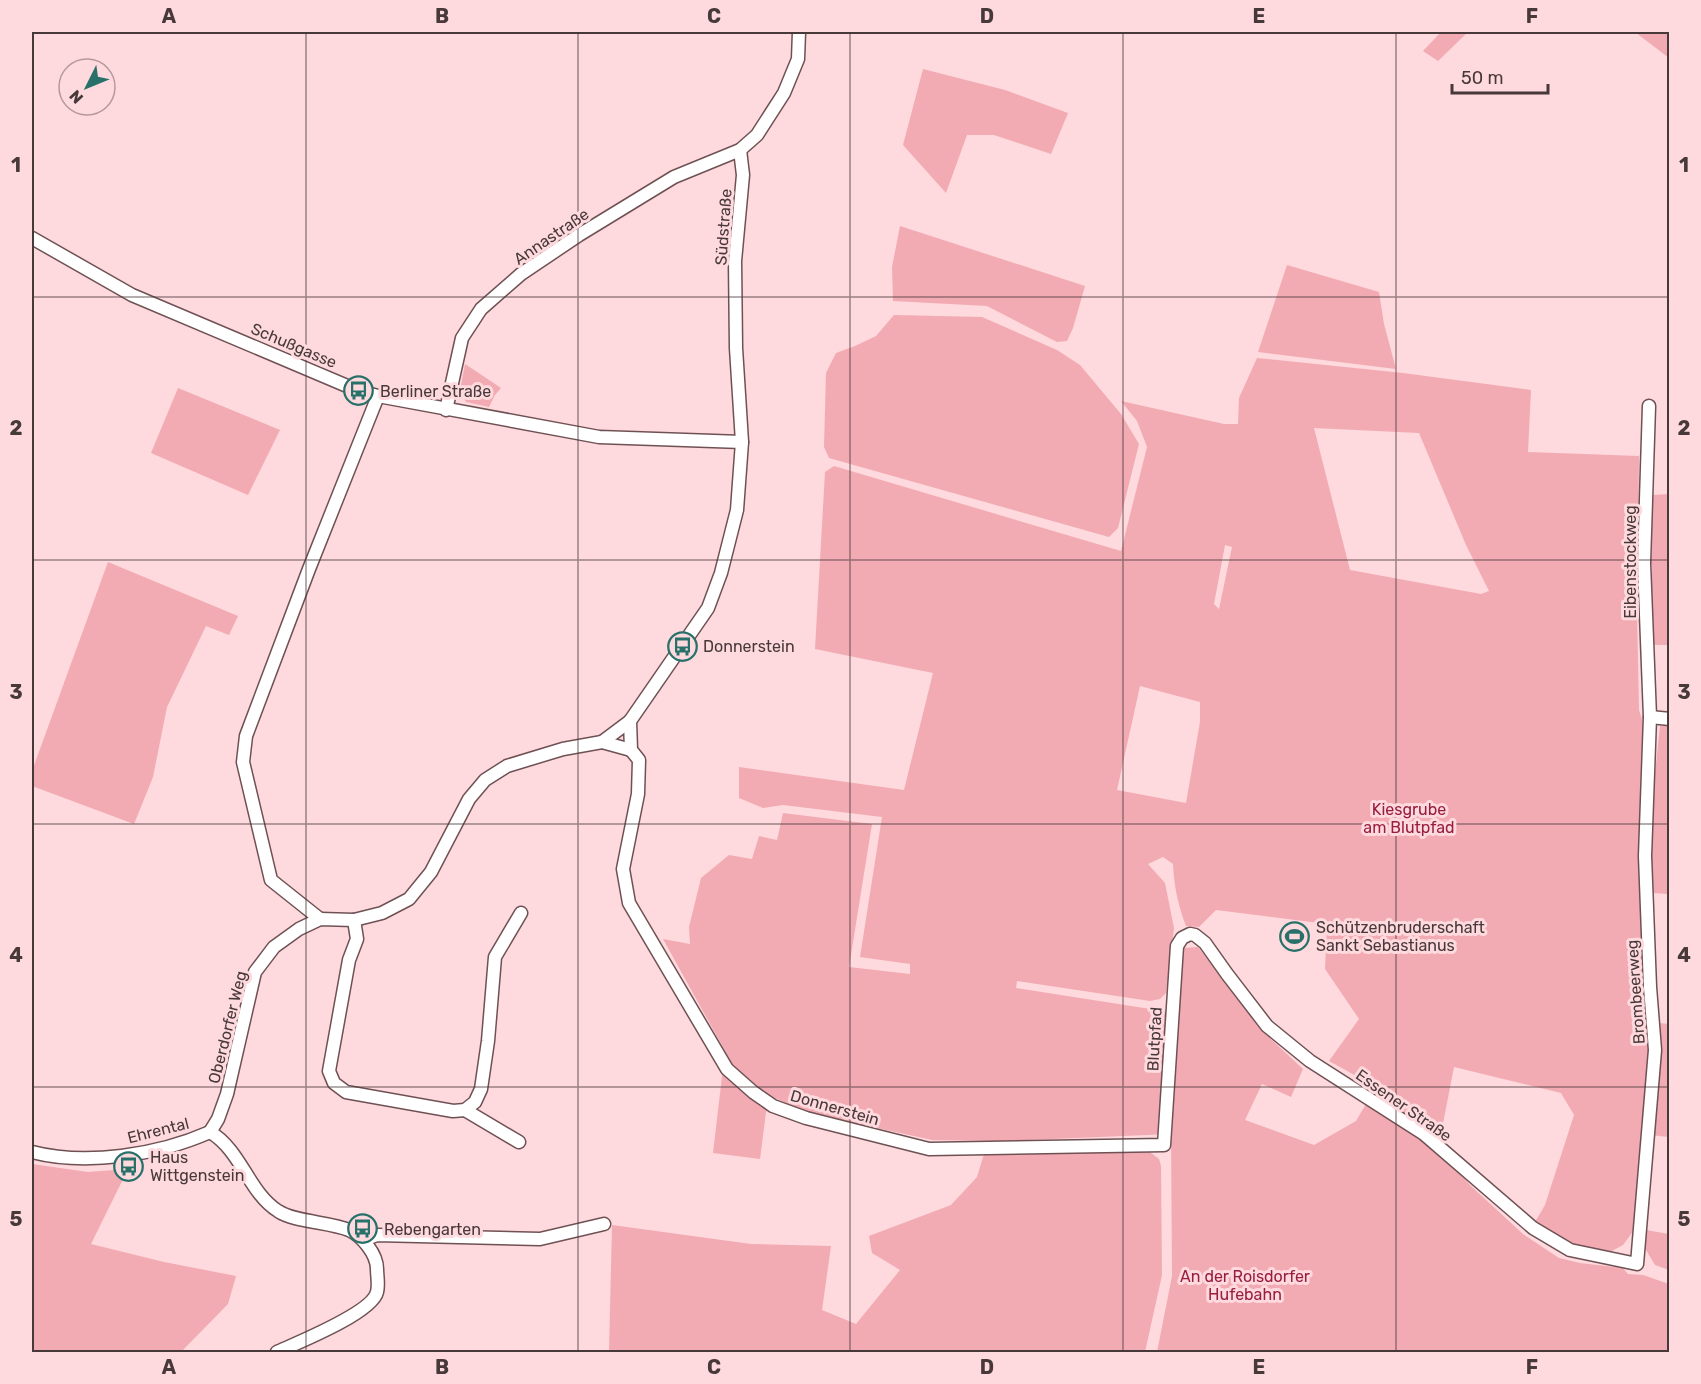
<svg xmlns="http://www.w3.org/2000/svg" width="1701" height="1384" font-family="Rubik,sans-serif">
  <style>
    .green { fill: #f2abb3; fill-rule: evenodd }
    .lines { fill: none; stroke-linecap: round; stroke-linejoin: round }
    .street-casing { stroke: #6f5154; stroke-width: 15 }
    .street { stroke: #fff; stroke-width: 12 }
    .grid { fill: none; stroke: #47383a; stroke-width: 1.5; stroke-opacity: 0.55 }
    .labels { text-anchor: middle; stroke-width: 6; stroke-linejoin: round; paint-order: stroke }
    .street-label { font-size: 16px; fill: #47383a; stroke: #fed9dd }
    .poi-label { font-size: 16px; fill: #47383a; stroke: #fed9dd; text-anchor: start }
    .park-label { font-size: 16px; fill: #991d3e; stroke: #fed9dd }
    .neatline { fill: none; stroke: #47383a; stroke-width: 2 }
    .grid-label { font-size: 20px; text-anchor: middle; font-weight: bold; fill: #47383a }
  </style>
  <rect width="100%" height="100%" fill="#fed9dd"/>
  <!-- green -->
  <g class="green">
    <polygon points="1441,32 1468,32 1438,61 1423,51"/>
    <polygon points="1635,32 1669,32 1669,58"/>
    <polygon points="923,69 1005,90 1068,113 1051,154 994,135 967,135 946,193 903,145"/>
    <polygon points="900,226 1085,286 1073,328 1067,341 1057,342 987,306 893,301 892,267"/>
    <polygon points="1287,265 1379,292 1384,324 1396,369 1258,352"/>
    <polygon points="894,315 982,317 1057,350 1080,365 1121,414 1139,444 1118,528 1109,537 829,458 824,447 826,373 836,353 855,346 876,336"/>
    <path d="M1257,358L1403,373L1531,390L1528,452L1639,456L1638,556L1652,555V495L1669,494V645H1652V565H1636L1639,710L1644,726L1640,859L1645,1016L1658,1023L1670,1024L1669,1137L1649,1135L1646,1230L1669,1234V1270L1655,1265L1634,1230L1623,1245L1610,1252L1571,1247L1535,1222L1545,1205L1574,1115L1561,1093L1454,1067L1440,1139L1452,1166L1472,1187L1523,1234L1559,1258L1580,1263L1623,1268L1628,1274L1643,1275L1669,1284V1352H1157L1172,1276L1171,1134L1001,1141L932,1140L809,1113L775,1098L766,1112L760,1159L713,1153L725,1051L663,939L690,944L689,927L701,878L729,855L752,859L759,836L777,840L783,813L872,824L849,967L910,974V964L860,957L882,817L783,805L763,808L739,798V767L904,790L933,673L815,649L825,472L834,466L1121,551L1147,447L1137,421L1121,401L1224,424H1238L1239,398ZM1314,428L1419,433L1466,545L1489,591L1481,594L1350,570ZM1225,545L1232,547L1219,609L1214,604ZM1140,686L1200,702V722L1186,803L1117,790ZM1163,857L1173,864C1174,886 1178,905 1186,926L1199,927L1216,910L1327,924L1325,969L1359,1019L1329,1061L1376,1087L1356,1121L1314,1145L1245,1120L1262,1084L1291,1097L1303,1069L1261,1030L1198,947L1184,948L1176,1013L1016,988L1017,981L1150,1001L1160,999L1166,993L1174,928L1165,883L1148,864Z"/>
    <polygon points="465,364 501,388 495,395 489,407 466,402 460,390"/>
    <polygon points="178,388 280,430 248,495 151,453"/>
    <polygon points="108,562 238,616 229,635 206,626 167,707 153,777 134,824 32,786 32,771"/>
    <polygon points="1660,726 1669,726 1669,894 1652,893 1651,812"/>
    <polygon points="1150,1152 1159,1159 1161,1166 1162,1275 1145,1352 609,1352 612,1225 751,1244 831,1246 822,1310 856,1324 900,1270 872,1253 869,1236 951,1205 977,1177 984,1154"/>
    <polygon points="32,1164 88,1172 128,1169 91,1244 164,1262 236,1276 228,1304 181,1352 32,1352"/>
  </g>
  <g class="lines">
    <defs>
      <g id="street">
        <polyline points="740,150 743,175 735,261 736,348 742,442 737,510 721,573 708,608 630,721 631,750 639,760 638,794 623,869 629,903 727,1069 753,1092 773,1106 806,1118 929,1149 1164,1145 1177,946 1182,938 1190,934 1195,935 1205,943 1227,974 1267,1026 1310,1061 1424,1134 1533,1228 1570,1250 1637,1264 1655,1050 1650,987 1645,856 1650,717 1644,563 1649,406"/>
        <polyline points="32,238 132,295 359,391 378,396 599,437 742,442"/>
        <polyline points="446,410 462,338 481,309 521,274 579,235 674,177 740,150 757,135 784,93 798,59 799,32"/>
        <polyline points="1650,717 1670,719"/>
        <polyline points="602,742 630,721"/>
        <polyline points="320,919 271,880 243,762 246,736 309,569 378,396"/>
        <polyline points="354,920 357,939 349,960 329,1071 334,1083 346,1092 453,1111 465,1110 475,1102 481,1089 488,1041 495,957 521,913"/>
        <polyline points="465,1110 519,1142"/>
        <polyline points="210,1132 218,1119 227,1094 255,972 274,947 299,929 320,919 354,920 382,913 409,899 431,872 469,799 485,780 507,766 563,749 602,742 631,750"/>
        <path d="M210,1132C241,1150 249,1193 278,1211C294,1222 330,1222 349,1230C362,1236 377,1254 377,1269C377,1276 379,1285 377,1292C372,1313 297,1343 277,1352"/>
        <path d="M32,1152C86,1166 158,1155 210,1132"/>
        <polyline points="363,1240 377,1235 540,1239 604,1224"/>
      </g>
    </defs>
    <!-- street casing -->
    <use href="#street" class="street-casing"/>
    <!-- street -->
    <use href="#street" class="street"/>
  </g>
  <!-- grid -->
  <path class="grid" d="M306,32V1352M578,32V1352M850,32V1352M1123,32V1352M1396,32V1352M32,297H1670M32,560H1670M32,824H1670M32,1087H1670"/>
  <!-- icons -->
  <defs>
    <symbol id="bus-ring" viewBox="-11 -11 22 22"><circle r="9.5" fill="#fed9dd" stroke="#28716a" stroke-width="1.5"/><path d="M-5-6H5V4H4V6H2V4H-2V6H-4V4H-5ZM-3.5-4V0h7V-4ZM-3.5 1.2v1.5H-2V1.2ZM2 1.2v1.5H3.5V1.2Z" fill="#28716a"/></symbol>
    <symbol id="stadium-ring" viewBox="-11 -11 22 22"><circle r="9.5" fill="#fed9dd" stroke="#28716a" stroke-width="1.5"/><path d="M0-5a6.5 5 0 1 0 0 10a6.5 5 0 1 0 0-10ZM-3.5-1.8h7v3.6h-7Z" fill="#28716a"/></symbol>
  </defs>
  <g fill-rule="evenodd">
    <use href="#bus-ring" x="342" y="374" width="33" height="33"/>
    <use href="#bus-ring" x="666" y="630" width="33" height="33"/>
    <use href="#stadium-ring" x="1278" y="920" width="33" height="33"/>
    <use href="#bus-ring" x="112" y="1150" width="33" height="33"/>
    <use href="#bus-ring" x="346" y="1212" width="33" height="33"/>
  </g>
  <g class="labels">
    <!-- street labels -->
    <g class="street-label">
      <text transform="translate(723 227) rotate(-86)" y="6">Südstraße</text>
      <text transform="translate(551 236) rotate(-34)" y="6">Annastraße</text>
      <text transform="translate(294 345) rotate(23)" y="6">Schußgasse</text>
      <text transform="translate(1630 562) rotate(-90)" y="6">Eibenstockweg</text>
      <text transform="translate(1635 992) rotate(-94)" y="6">Brombeerweg</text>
      <text transform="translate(227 1027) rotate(-76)" y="6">Oberdorfer Weg</text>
      <text transform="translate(1154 1039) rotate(-87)" y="6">Blutpfad</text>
      <text transform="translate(1404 1105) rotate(35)" y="6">Essener Straße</text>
      <text transform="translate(835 1107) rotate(16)" y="6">Donnerstein</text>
      <text transform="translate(158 1130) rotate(-14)" y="6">Ehrental</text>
    </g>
    <!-- poi labels -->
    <g class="poi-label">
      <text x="380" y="397">Berliner Straße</text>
      <text x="703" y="652">Donnerstein</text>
      <text x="1316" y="933">Schützenbruderschaft<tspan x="1316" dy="18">Sankt Sebastianus</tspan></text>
      <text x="150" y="1163">Haus<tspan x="150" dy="18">Wittgenstein</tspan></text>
      <text x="384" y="1235">Rebengarten</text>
    </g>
    <!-- park labels -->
    <g class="park-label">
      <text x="1409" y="815">Kiesgrube<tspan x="1409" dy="18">am Blutpfad</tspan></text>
      <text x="1245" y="1282">An der Roisdorfer<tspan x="1245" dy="18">Hufebahn</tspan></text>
    </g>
  </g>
  <!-- border -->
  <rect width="1701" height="1384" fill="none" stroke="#fed9dd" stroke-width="66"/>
  <!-- north arrow -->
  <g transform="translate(87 87) rotate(227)"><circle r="28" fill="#fed9dd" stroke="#b5999c" stroke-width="1.5"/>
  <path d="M0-4.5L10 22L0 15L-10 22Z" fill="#28716a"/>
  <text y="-9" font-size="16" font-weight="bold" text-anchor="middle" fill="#47383a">N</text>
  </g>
  <!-- scale -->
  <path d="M1452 84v9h96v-9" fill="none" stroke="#47383a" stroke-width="3"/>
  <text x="1461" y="84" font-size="18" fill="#47383a" stroke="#fed9dd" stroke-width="4.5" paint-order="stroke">50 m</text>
  <rect x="33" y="33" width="1635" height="1318" class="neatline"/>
  <g class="grid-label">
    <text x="169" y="23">A</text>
    <text x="442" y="23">B</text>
    <text x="714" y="23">C</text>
    <text x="987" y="23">D</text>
    <text x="1259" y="23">E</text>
    <text x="1532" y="23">F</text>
    <text x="16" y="172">1</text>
    <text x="1684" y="172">1</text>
    <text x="16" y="435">2</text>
    <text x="1684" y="435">2</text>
    <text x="16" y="699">3</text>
    <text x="1684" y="699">3</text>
    <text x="16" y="962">4</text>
    <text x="1684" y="962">4</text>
    <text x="16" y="1226">5</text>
    <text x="1684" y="1226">5</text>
    <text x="169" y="1374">A</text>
    <text x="442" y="1374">B</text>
    <text x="714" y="1374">C</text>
    <text x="987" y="1374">D</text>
    <text x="1259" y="1374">E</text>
    <text x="1532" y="1374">F</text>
  </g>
</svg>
